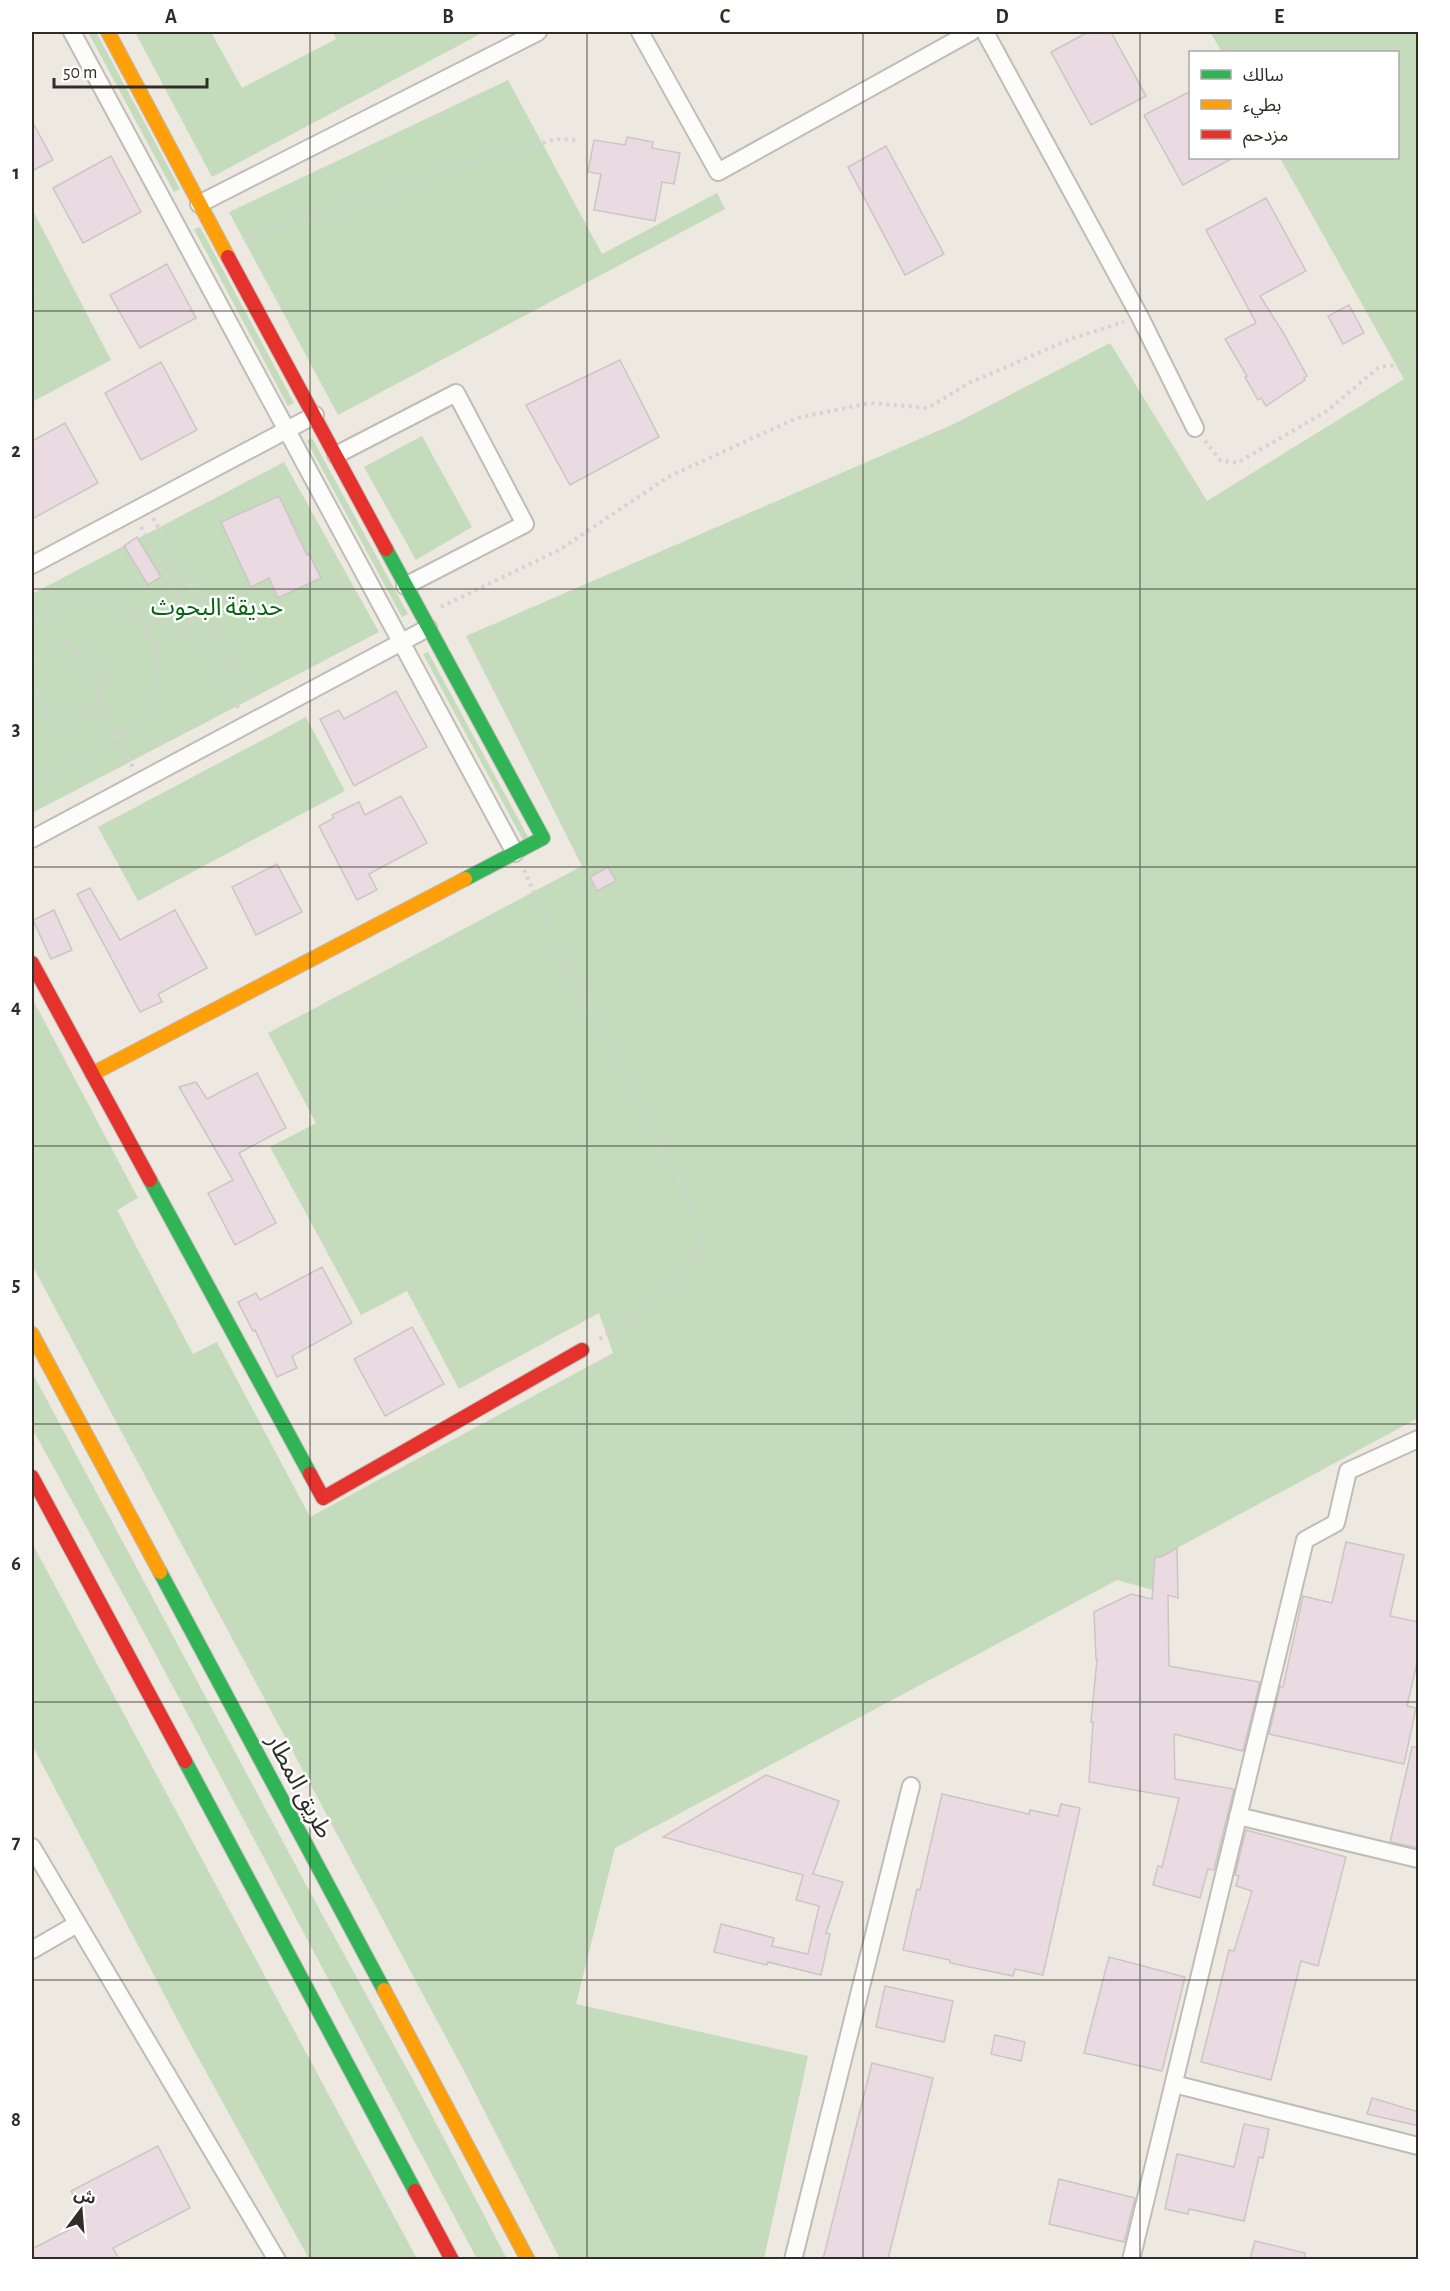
<svg xmlns="http://www.w3.org/2000/svg" width="1450" height="2291" font-family="'Alegreya Sans','Noto Sans Arabic',sans-serif">
  <style>
    .green { fill: #c4dbbc }
    .building { fill: #eadae2; stroke: #cac6c4; stroke-width: 1.5 }
    .lines { fill: none; stroke-linecap: round; stroke-linejoin: round }
    .street-casing { stroke: #c0bcb6; stroke-width: 20 }
    .fast-casing { stroke: #c0bcb6; stroke-width: 16 }
    .slow-casing { stroke: #c0bcb6; stroke-width: 16 }
    .jam-casing { stroke: #c0bcb6; stroke-width: 16 }
    .path { stroke: #d4d3d1; stroke-width: 4; stroke-dasharray: 3 4.5; stroke-linecap: butt }
    .street { stroke: #fcfcfa; stroke-width: 16 }
    .fast { stroke: #30b455; stroke-width: 14 }
    .slow { stroke: #ff9f0a; stroke-width: 14 }
    .jam { stroke: #e5322d; stroke-width: 14 }
    .grid { fill: none; stroke: #302c26; stroke-width: 1.5; stroke-opacity: 0.55 }
    .labels { text-anchor: middle; stroke-width: 5; stroke-linejoin: round; paint-order: stroke }
    .park-label { font-size: 24px; fill: #05650e; stroke: #fff }
    .street-label { font-size: 24px; fill: #302c26; stroke: #fff }
    .neatline { fill: none; stroke: #302c26; stroke-width: 2 }
    .grid-label { font-size: 20px; text-anchor: middle; font-weight: bold; fill: #302c26 }
  </style>
  <rect width="100%" height="100%" fill="#eee9e0"/>
  <!-- green -->
  <g class="green">
    <polygon points="88,32 96,32 180,189 174,192"/>
    <polygon points="135,32 211,32 242,88 336,39 333,32 484,32 212,177"/>
    <polygon points="1210,32 1418,32 1418,1418 1155,1560 1153,1590 1117,1580 615,1848 576,2004 808,2056 764,2259 560,2259 464,2071 32,1265 32,998 138,1198 117,1210 193,1354 217,1342 310,1517 613,1353 599,1313 459,1389 407,1291 361,1315 270,1147 316,1123 268,1033 582,866 466,636 954,424 1110,343 1207,501 1404,379 1280,158 1398,158 1398,52 1222,52"/>
    <polygon points="508,80 602,254 717,193 725,209 338,415 229,212"/>
    <polygon points="32,209 111,360 32,402"/>
    <polygon points="200,227 294,403 288,406 194,229"/>
    <polygon points="422,436 472,527 416,560 364,467"/>
    <polygon points="312,438 408,614 402,617 307,441"/>
    <polygon points="284,462 379,632 32,813 32,594"/>
    <polygon points="428,652 528,837 523,840 423,654"/>
    <polygon points="306,717 345,791 138,901 98,827"/>
    <polygon points="32,1372 311,1894 418,2089 507,2259 477,2259 147,1638 32,1428"/>
    <polygon points="32,1543 417,2259 309,2259 184,2032 32,1745"/>
  </g>
  <!-- building -->
  <g class="building">
    <polygon points="1088,32 1111,32 1146,96 1091,125 1051,52"/>
    <polygon points="1191,91 1191,158 1233,158 1183,185 1144,115"/>
    <polygon points="32,121 53,160 32,171"/>
    <polygon points="627,137 653,142 652,148 680,153 674,184 662,182 655,221 594,210 601,174 588,172 594,140 625,145"/>
    <polygon points="886,146 944,254 905,275 848,167"/>
    <polygon points="111,156 141,212 83,243 53,188"/>
    <polygon points="1266,198 1306,271 1260,296 1284,334 1307,376 1304,378 1305,380 1266,406 1261,398 1258,400 1245,377 1247,376 1225,339 1256,323 1206,230"/>
    <polygon points="167,264 196,318 140,348 110,295"/>
    <polygon points="1349,305 1364,333 1343,344 1328,316"/>
    <polygon points="620,360 659,437 570,485 526,405"/>
    <polygon points="161,362 197,430 141,460 105,393"/>
    <polygon points="65,423 98,483 32,519 32,441"/>
    <polygon points="279,496 307,555 309,554 321,578 278,598 269,578 251,587 221,522"/>
    <polygon points="137,537 161,577 148,585 124,546"/>
    <polygon points="396,691 427,747 354,786 320,719 339,710 344,719"/>
    <polygon points="401,796 427,843 369,874 377,890 357,900 319,826 334,818 332,815 359,802 365,815"/>
    <polygon points="277,864 302,912 256,935 232,887"/>
    <polygon points="608,867 616,881 597,891 590,877"/>
    <polygon points="90,888 120,940 175,910 207,968 158,994 162,1002 140,1012 77,894"/>
    <polygon points="54,910 72,950 51,959 33,920"/>
    <polygon points="257,1073 286,1128 239,1153 276,1223 235,1245 208,1193 233,1180 179,1087 196,1082 207,1099"/>
    <polygon points="322,1267 352,1323 292,1356 297,1368 277,1377 255,1330 253,1331 238,1302 256,1293 260,1300"/>
    <polygon points="412,1327 444,1384 385,1416 354,1359"/>
    <polygon points="1346,1542 1404,1555 1390,1616 1419,1622 1419,1654 1407,1706 1416,1708 1404,1764 1269,1734 1280,1686 1283,1687 1303,1596 1332,1603"/>
    <polygon points="1177,1548 1178,1598 1168,1595 1169,1666 1260,1682 1243,1751 1174,1734 1175,1779 1234,1789 1214,1870 1208,1869 1200,1898 1153,1885 1158,1866 1162,1867 1179,1798 1089,1782 1093,1722 1091,1722 1097,1659 1096,1659 1094,1612 1131,1594 1152,1599 1155,1557 1161,1557"/>
    <polygon points="1412,1747 1419,1747 1419,1848 1390,1842"/>
    <polygon points="766,1775 839,1801 813,1874 843,1882 826,1933 830,1934 821,1975 768,1962 767,1965 714,1952 721,1924 774,1938 772,1946 808,1954 819,1906 796,1900 803,1875 663,1837"/>
    <polygon points="942,1794 1029,1814 1030,1810 1058,1816 1061,1804 1080,1808 1043,1975 1015,1969 1013,1976 950,1963 950,1960 903,1950 917,1889 920,1890"/>
    <polygon points="1246,1830 1346,1857 1318,1966 1301,1961 1271,2080 1201,2062 1229,1950 1234,1951 1252,1891 1236,1886 1239,1876 1235,1875"/>
    <polygon points="1109,1957 1185,1977 1162,2071 1084,2053"/>
    <polygon points="885,1986 953,2001 944,2042 876,2027"/>
    <polygon points="995,2035 1025,2042 1021,2061 991,2054"/>
    <polygon points="872,2063 933,2078 888,2259 823,2259"/>
    <polygon points="1372,2098 1419,2112 1419,2126 1367,2114"/>
    <polygon points="1244,2124 1269,2129 1263,2158 1259,2157 1244,2221 1189,2209 1188,2214 1165,2209 1177,2154 1234,2167"/>
    <polygon points="158,2146 190,2208 113,2248 119,2259 32,2259 32,2249 86,2221 71,2191"/>
    <polygon points="1059,2179 1135,2198 1124,2242 1049,2224"/>
    <polygon points="1255,2241 1305,2253 1305,2259 1250,2259"/>
  </g>
  <g class="lines">
    <defs>
      <g id="street">
        <polyline points="72,32 515,853"/>
        <polyline points="640,32 718,172 971,32"/>
        <polyline points="985,32 1140,317 1195,428"/>
        <polyline points="199,204 538,32"/>
        <polyline points="336,455 456,393 525,524 405,586"/>
        <polyline points="32,565 315,415"/>
        <polyline points="32,839 428,628"/>
        <polyline points="1238,1816 1418,1859"/>
        <polyline points="32,1847 277,2260"/>
        <polyline points="32,1950 77,1924"/>
        <polyline points="1174,2084 1418,2146"/>
        <polyline points="793,2260 911,1786"/>
        <polyline points="1131,2260 1305,1540 1336,1523 1348,1471 1418,1439"/>
      </g>
      <g id="fast">
        <polyline points="386,549 543,838 465,879"/>
        <polyline points="150,1180 310,1474"/>
        <polyline points="160,1572 384,1990"/>
        <polyline points="185,1761 415,2191"/>
      </g>
      <g id="slow">
        <polyline points="108,32 228,257"/>
        <polyline points="92,1074 465,879"/>
        <polyline points="32,1334 160,1572"/>
        <polyline points="384,1990 528,2260"/>
      </g>
      <g id="jam">
        <polyline points="228,257 386,549"/>
        <polyline points="32,963 150,1180"/>
        <polyline points="310,1474 323,1498 582,1350"/>
        <polyline points="32,1477 185,1761"/>
        <polyline points="415,2191 452,2260"/>
      </g>
    </defs>
    <!-- street casing -->
    <use href="#street" class="street-casing"/>
    <!-- fast casing -->
    <use href="#fast" class="fast-casing"/>
    <!-- slow casing -->
    <use href="#slow" class="slow-casing"/>
    <!-- jam casing -->
    <use href="#jam" class="jam-casing"/>
    <!-- path -->
    <g class="path">
      <polyline points="243,239 356,205 462,167 555,139 576,140"/>
      <polyline points="32,294 62,277"/>
      <polyline points="1205,441 1220,460 1237,463 1327,411 1379,367 1409,364 1418,369"/>
      <polyline points="153,518 253,701"/>
      <polyline points="141,527 240,711"/>
      <polyline points="441,607 559,550 670,476 797,418 870,403 928,408 969,383 1073,338 1124,322"/>
      <polyline points="32,624 67,602 94,600 116,605 135,617 156,645 160,676 155,697 145,719 52,776 32,775"/>
      <polyline points="144,627 184,606"/>
      <polyline points="156,645 194,626"/>
      <path d="M76,656C100,640 121,676 96,690"/>
      <polyline points="32,662 67,641 103,702 59,728 32,681"/>
      <polyline points="98,705 133,767"/>
      <polyline points="32,721 41,722 52,715"/>
      <polyline points="524,870 563,959 685,1190 703,1242 686,1274 647,1307 598,1340"/>
    </g>
    <!-- street -->
    <use href="#street" class="street"/>
    <!-- fast -->
    <use href="#fast" class="fast"/>
    <!-- slow -->
    <use href="#slow" class="slow"/>
    <!-- jam -->
    <use href="#jam" class="jam"/>
  </g>
  <!-- grid -->
  <path class="grid" d="M310,32V2260M587,32V2260M863,32V2260M1140,32V2260M32,311H1418M32,589H1418M32,867H1418M32,1146H1418M32,1424H1418M32,1702H1418M32,1980H1418"/>
  <g class="labels">
    <!-- park labels -->
    <g class="park-label">
      <text x="217" y="615">حديقة البحوث</text>
    </g>
    <!-- street labels -->
    <g class="street-label">
      <text transform="translate(300 1786) rotate(62)" y="8">طريق المطار</text>
    </g>
  </g>
  <!-- border -->
  <rect width="1450" height="2291" fill="none" stroke="#ffffff" stroke-width="66"/>
  <!-- legend -->
  <rect x="1189" y="51" width="210" height="108" fill="#ffffff" stroke="#acaba8" stroke-width="1.5"/>
  <rect x="1201" y="70" width="30" height="9" fill="#30b455" stroke="#acaba8" stroke-width="1.5"/>
  <text x="1243" y="81" font-size="18" fill="#302c26">سالك</text>
  <rect x="1201" y="100" width="30" height="9" fill="#ff9f0a" stroke="#acaba8" stroke-width="1.5"/>
  <text x="1243" y="111" font-size="18" fill="#302c26">بطيء</text>
  <rect x="1201" y="130" width="30" height="9" fill="#e5322d" stroke="#acaba8" stroke-width="1.5"/>
  <text x="1243" y="141" font-size="18" fill="#302c26">مزدحم</text>
  <!-- north arrow -->
  <g transform="translate(81 2210) rotate(16)" stroke="#ffffff" stroke-width="4.5" paint-order="stroke">
  <path d="M0-4.5L10 22L0 15L-10 22Z" fill="#302c26"/>
  <text y="-9" font-size="16" font-weight="bold" text-anchor="middle" fill="#302c26">ش</text>
  </g>
  <!-- scale -->
  <path d="M54 78v9h153v-9" fill="none" stroke="#302c26" stroke-width="3"/>
  <text x="63" y="78" font-size="18" fill="#302c26" stroke="#ffffff" stroke-width="4.5" paint-order="stroke">50 m</text>
  <rect x="33" y="33" width="1384" height="2225" class="neatline"/>
  <g class="grid-label">
    <text x="171" y="23">A</text>
    <text x="448" y="23">B</text>
    <text x="725" y="23">C</text>
    <text x="1002" y="23">D</text>
    <text x="1279" y="23">E</text>
    <text x="16" y="179">1</text>
    <text x="16" y="457">2</text>
    <text x="16" y="735">3</text>
    <text x="16" y="1013">4</text>
    <text x="16" y="1291">5</text>
    <text x="16" y="1570">6</text>
    <text x="16" y="1848">7</text>
    <text x="16" y="2126">8</text>
  </g>
</svg>
